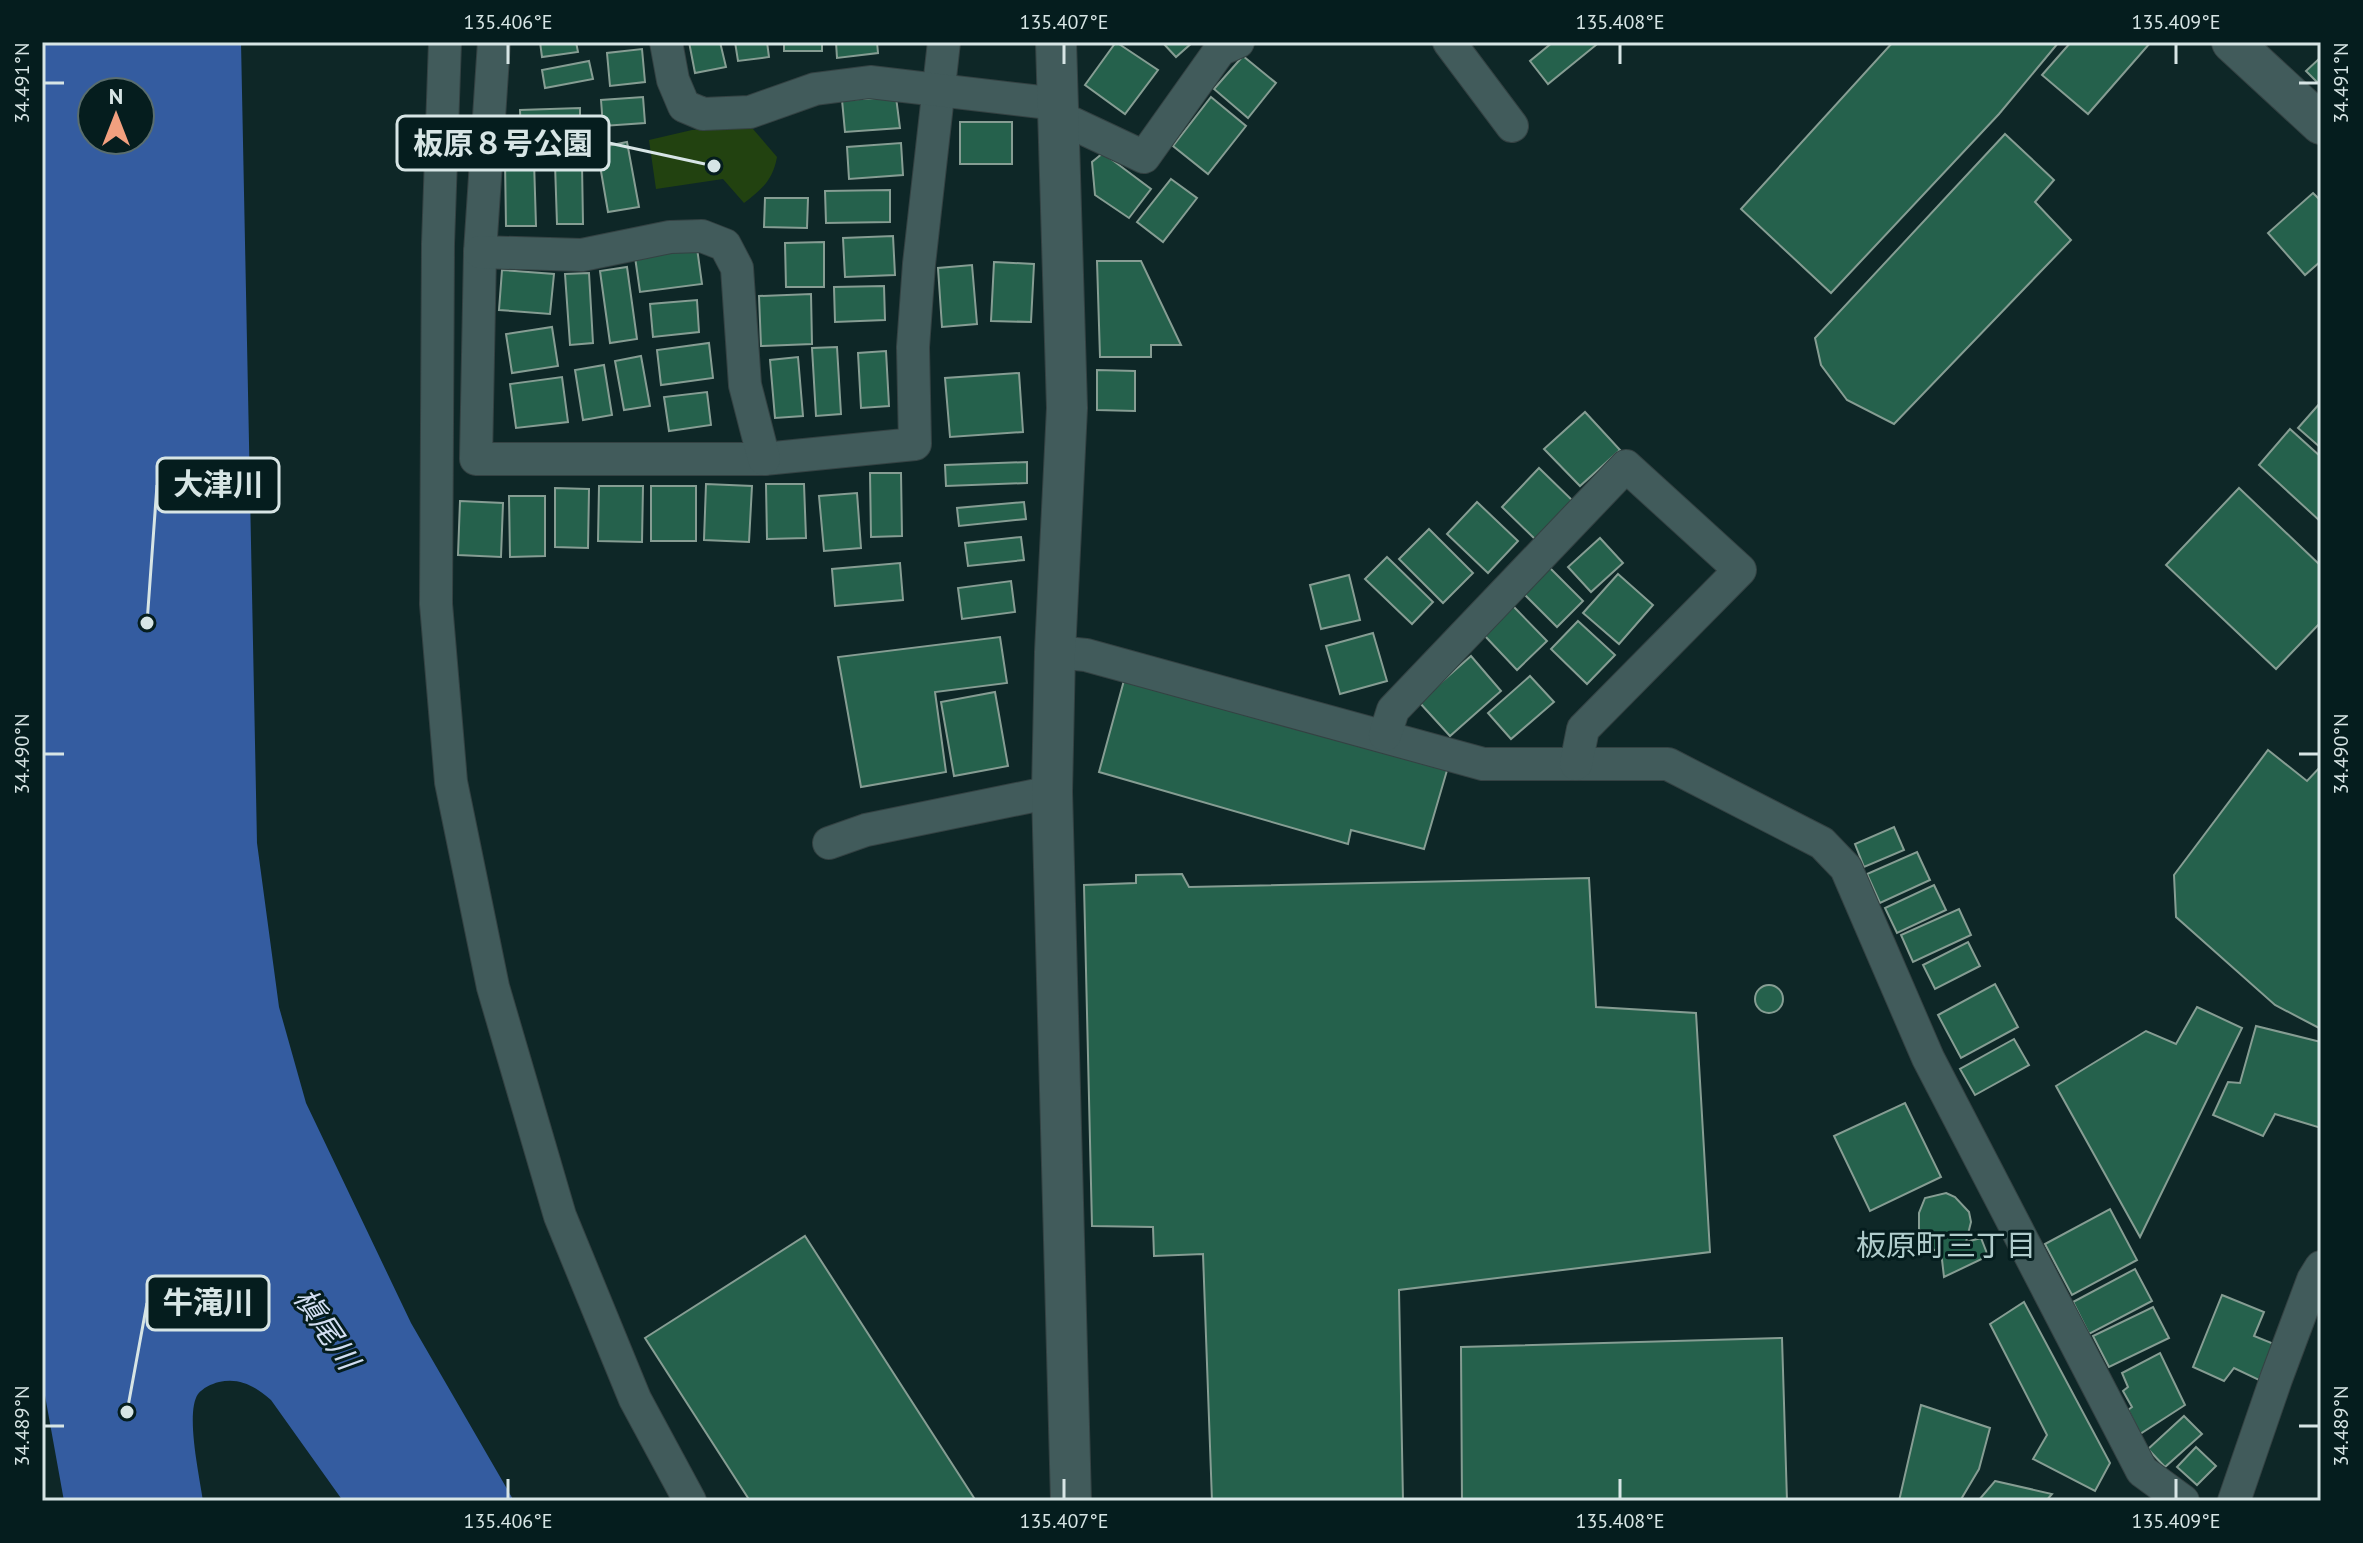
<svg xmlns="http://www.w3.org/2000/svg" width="2363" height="1543" font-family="'PT Sans','Noto Sans JP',sans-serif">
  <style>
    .green { fill: #224210 }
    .water { fill: #345ca0; fill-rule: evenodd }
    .building { fill: #25614c; stroke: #869d93; stroke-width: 2 }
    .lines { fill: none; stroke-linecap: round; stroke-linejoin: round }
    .minor-casing { stroke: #344243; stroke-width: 34 }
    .tertiary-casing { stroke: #344243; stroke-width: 42 }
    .minor { stroke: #415b5b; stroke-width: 32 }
    .tertiary { stroke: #415b5b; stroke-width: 40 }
    .ticks { fill: none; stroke: #d7e5e5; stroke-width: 3 }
    .labels { text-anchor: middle; stroke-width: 6; stroke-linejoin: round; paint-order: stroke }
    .neighbourhood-label { font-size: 30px; fill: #b0cccc; stroke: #051d1e }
    .water-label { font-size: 30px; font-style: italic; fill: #d1ddf1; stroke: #051d1e }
    .leader { fill: none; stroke: #d7e5e5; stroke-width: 3 }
    .callout-dot { fill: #d7e5e5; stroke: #051d1e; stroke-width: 3 }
    .callout { fill: #051d1e; stroke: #d7e5e5; stroke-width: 3 }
    .callout-label { font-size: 30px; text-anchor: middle; font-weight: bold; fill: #d7e5e5 }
    .neatline { fill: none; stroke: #d7e5e5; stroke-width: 3 }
    .ticks-label { font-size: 20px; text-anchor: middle; fill: #d7e5e5 }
  </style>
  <rect width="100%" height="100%" fill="#0e2727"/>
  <!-- green -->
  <path class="green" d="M732,127L753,129L777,157C773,179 763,189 744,203L723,179L656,189L649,140L692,130Z"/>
  <!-- water -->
  <path class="water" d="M42,42H241L257,843L279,1007L306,1103L411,1323L514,1501H343L271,1400C256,1387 240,1377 219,1382C211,1384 203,1388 198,1394C185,1413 200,1478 203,1501H64L42,1379ZM92,92H140V140H92Z"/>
  <!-- building -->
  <g class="building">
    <polygon points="540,42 576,42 578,52 542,57"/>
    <polygon points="689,42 720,42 726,67 695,73"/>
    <polygon points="735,42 767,42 769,57 738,61"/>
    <rect x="784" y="42" width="38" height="9"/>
    <polygon points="836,42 877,42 878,53 837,58"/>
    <polygon points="1116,42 1158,70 1125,114 1085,85"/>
    <polygon points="1162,42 1193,42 1176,57"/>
    <polygon points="1553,42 1593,42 1596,45 1548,84 1530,61"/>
    <polygon points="1893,42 2059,42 1999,114 1831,293 1741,209"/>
    <polygon points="2071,42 2151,42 2088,114 2042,75"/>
    <polygon points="642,49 645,82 610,86 607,53"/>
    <polygon points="1243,56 1276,83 1248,118 1214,89"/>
    <polygon points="2321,57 2321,86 2306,71"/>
    <polygon points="589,61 593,79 545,88 542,70"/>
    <polygon points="643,97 645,123 603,126 601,100"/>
    <polygon points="896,97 900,128 845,132 842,100"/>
    <polygon points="1211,97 1246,126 1208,174 1173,146"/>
    <polygon points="580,108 580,134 521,136 520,110"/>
    <rect x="960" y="122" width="52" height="42"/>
    <polygon points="2005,134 2054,180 2035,202 2071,240 1894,424 1847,400 1821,365 1815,338"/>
    <polygon points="627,142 639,207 608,212 597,148"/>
    <polygon points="901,143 903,175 849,179 847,147"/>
    <polygon points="1103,153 1151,189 1129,218 1095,195 1092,162"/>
    <polygon points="505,161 534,161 536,226 506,226"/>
    <polygon points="555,164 582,164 583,224 557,224"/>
    <polygon points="1171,179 1197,198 1163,242 1137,222"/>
    <polygon points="890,190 890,222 826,223 825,191"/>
    <polygon points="2313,193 2321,201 2321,261 2305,275 2268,233"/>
    <polygon points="765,198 808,198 807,228 764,227"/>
    <polygon points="893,236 895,275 845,277 843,238"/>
    <polygon points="824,242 824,287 786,287 785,243"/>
    <polygon points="697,248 702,284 640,292 635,257"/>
    <polygon points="1097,261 1141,261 1181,345 1151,345 1151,357 1100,357"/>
    <polygon points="994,262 1034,264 1031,322 991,321"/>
    <polygon points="972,265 977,324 942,327 938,268"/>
    <polygon points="627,267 637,339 610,343 600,271"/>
    <polygon points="502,270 554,274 550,314 499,310"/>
    <polygon points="589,273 593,343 570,345 565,274"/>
    <polygon points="884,286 885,320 835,322 834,287"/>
    <polygon points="811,294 812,344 761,346 759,296"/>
    <polygon points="697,300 699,332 653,337 650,304"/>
    <polygon points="552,327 558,366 512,373 506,334"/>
    <polygon points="709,343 713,378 661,385 657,350"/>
    <polygon points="837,347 841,414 816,416 812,348"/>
    <polygon points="886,351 889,406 861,408 858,353"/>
    <polygon points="641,356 650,406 624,410 615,361"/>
    <polygon points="798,357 803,416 775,418 770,360"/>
    <polygon points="604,365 612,415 583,420 575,370"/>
    <polygon points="1097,370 1135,371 1135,411 1097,410"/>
    <polygon points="1019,373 1023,432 950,437 945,378"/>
    <polygon points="562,377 568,422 516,428 510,384"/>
    <polygon points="707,392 711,425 669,431 664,397"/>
    <polygon points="2321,402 2321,448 2298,428"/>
    <polygon points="1585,412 1620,450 1580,486 1544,449"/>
    <polygon points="2290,429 2321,457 2321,522 2259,465"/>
    <polygon points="1027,462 1027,483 946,486 945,465"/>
    <polygon points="1539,468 1574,502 1537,541 1502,507"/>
    <polygon points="870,473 901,473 902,536 871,537"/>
    <polygon points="706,484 752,486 749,542 704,540"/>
    <polygon points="766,484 804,484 806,538 767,539"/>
    <polygon points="599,486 643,486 642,542 598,541"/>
    <rect x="651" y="486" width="45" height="55"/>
    <polygon points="555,488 589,489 588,548 555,547"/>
    <polygon points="2239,488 2321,566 2321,622 2276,669 2166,565"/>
    <polygon points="857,493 861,548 824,551 819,496"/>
    <polygon points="509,496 545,496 545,556 510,557"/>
    <polygon points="460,501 503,503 501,557 458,555"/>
    <polygon points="1024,502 1026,519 959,526 957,508"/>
    <polygon points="1477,502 1518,541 1488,573 1447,534"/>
    <polygon points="1429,529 1473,573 1443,603 1399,559"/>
    <polygon points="1021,537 1024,560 968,566 965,543"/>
    <polygon points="1600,538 1623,563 1591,592 1568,567"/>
    <polygon points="1387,557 1433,602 1412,624 1365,579"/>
    <polygon points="900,563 903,600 835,606 832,569"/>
    <polygon points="1547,565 1583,601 1557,627 1521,591"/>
    <polygon points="1618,574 1653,605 1619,644 1583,613"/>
    <polygon points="1349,575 1360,620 1321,629 1310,585"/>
    <polygon points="1011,581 1015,612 962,619 958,588"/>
    <polygon points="1513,606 1547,641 1517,670 1484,635"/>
    <polygon points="1578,621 1615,655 1587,684 1551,649"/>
    <polygon points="1373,633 1387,681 1340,694 1326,646"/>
    <polygon points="1000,637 1007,683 935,692 946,772 861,787 838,657"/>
    <polygon points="1471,656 1501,691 1450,736 1419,702"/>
    <polygon points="1126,673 1448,767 1424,849 1351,830 1348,844 1099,772"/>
    <polygon points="1530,676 1554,702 1511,739 1488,713"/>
    <polygon points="995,692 1008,766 954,776 941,702"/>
    <polygon points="2268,750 2307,781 2321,766 2321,1029 2275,1005 2176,917 2174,875"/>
    <polygon points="1894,827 1904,850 1864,867 1855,844"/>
    <polygon points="1917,852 1930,880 1880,903 1867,874"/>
    <polygon points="1182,874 1189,887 1589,878 1596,1007 1696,1013 1710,1252 1399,1290 1403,1501 1212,1501 1203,1254 1154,1256 1153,1227 1092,1226 1084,885 1136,883 1136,875"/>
    <polygon points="1934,885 1946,910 1897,933 1885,908"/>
    <polygon points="1959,909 1971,935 1913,962 1901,935"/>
    <polygon points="1968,942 1980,966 1935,989 1923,965"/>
    <polygon points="1995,984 2018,1027 1961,1058 1938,1015"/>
    <circle cx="1769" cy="999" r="14"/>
    <polygon points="2197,1007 2242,1028 2140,1237 2056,1086 2146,1031 2176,1044"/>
    <polygon points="2256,1026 2321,1042 2321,1128 2275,1114 2263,1136 2213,1115 2228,1082 2240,1083"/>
    <polygon points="2014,1039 2029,1065 1975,1095 1960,1069"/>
    <polygon points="1905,1103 1941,1177 1870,1211 1834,1136"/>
    <polygon points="1946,1193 1955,1197 1969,1212 1971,1222 1966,1242 1981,1238 1988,1256 1944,1277 1941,1251 1934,1250 1919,1229 1919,1213 1925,1198"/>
    <polygon points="2110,1209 2137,1260 2072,1295 2045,1244"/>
    <polygon points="805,1236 976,1501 750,1501 645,1338"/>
    <polygon points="2135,1269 2152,1301 2089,1334 2073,1302"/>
    <polygon points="2222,1295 2264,1312 2254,1336 2274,1344 2259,1380 2234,1368 2224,1381 2193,1367"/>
    <polygon points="2024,1302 2110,1463 2095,1491 2033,1459 2047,1435 1990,1324"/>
    <polygon points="2153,1307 2169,1338 2109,1367 2093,1336"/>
    <polygon points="1782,1338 1787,1501 1462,1501 1461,1347"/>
    <polygon points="2160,1353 2185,1405 2140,1434 2128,1410 2132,1407 2123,1391 2128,1387 2122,1373"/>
    <polygon points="1921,1405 1990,1428 1979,1469 1960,1501 1899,1501"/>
    <polygon points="2184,1416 2202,1434 2165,1467 2148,1449"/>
    <polygon points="2196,1447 2216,1466 2197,1485 2177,1467"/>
    <polygon points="1995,1481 2052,1494 2046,1501 1978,1501"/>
  </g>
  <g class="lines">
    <defs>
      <g id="minor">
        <polyline points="445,42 438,244 436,604 451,782 493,987 560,1216 635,1399 690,1501"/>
        <polyline points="494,42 480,252 476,459 764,459 915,444 913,347 919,264 944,42"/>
        <polyline points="666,42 673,80 684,106 703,114 750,112 815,89 870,82 1058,104"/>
        <polyline points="1449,42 1512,126"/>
        <polyline points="1059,117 1144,157 1220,50 1238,42"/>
        <polyline points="480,252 582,255 670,237 702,236 725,245 737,268 745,385 764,459"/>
        <polyline points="1055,652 1086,655 1483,764 1668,764 1822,843 1846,868 1928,1058 2142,1471 2183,1501"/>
        <polyline points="1385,735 1393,710 1626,466 1740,570 1583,729 1576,764"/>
        <polyline points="829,843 866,830 1052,792"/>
        <polyline points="2234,1501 2276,1379 2313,1280 2321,1267"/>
      </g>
      <g id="tertiary">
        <polyline points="1056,42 1067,408 1055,652 1052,792 1071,1501"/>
        <polyline points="2232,42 2321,124"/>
      </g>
    </defs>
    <!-- minor casing -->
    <use href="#minor" class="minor-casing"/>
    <!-- tertiary casing -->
    <use href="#tertiary" class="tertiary-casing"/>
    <!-- minor -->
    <use href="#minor" class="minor"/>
    <!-- tertiary -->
    <use href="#tertiary" class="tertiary"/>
  </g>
  <!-- ticks -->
  <path class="ticks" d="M508,44V64M1064,44V64M1620,44V64M2176,44V64M44,83H64M2299,83H2319M44,754H64M2299,754H2319M44,1426H64M2299,1426H2319M508,1479V1499M1064,1479V1499M1620,1479V1499M2176,1479V1499"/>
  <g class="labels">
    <!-- neighbourhood labels -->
    <g class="neighbourhood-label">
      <text x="1946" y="1256">板原町三丁目</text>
    </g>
    <!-- water labels -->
    <g class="water-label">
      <text transform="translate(326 1329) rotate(56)" y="10">槇尾川</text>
    </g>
  </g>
  <!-- callouts -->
  <path class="leader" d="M714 166L609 143M147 623L157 485M127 1412L147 1303"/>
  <g class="callout-dot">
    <circle cx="714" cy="166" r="8"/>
    <circle cx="147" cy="623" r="8"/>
    <circle cx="127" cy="1412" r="8"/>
  </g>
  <g class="callout">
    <rect x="397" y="116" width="212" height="54" rx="8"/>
    <rect x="157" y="458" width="122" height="54" rx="8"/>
    <rect x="147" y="1276" width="122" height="54" rx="8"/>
  </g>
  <g class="callout-label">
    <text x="503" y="154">板原８号公園</text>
    <text x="218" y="495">大津川</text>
    <text x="208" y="1313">牛滝川</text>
  </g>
  <!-- border -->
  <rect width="2363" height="1543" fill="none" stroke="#051d1e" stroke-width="88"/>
  <!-- north arrow -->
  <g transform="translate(116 116)"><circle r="38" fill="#051d1e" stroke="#596d6e" stroke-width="2"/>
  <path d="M0-6L14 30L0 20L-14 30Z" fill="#f2a07f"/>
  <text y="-12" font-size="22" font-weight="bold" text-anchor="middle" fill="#d7e5e5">N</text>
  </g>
  <rect x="44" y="44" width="2275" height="1455" class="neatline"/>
  <g class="ticks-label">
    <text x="508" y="29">135.406°E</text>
    <text x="1064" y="29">135.407°E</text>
    <text x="1620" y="29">135.408°E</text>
    <text x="2176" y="29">135.409°E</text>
    <text transform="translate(22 83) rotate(-90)" y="7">34.491°N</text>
    <text transform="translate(2341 83) rotate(-90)" y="7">34.491°N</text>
    <text transform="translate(22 754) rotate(-90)" y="7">34.490°N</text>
    <text transform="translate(2341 754) rotate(-90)" y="7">34.490°N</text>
    <text transform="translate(22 1426) rotate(-90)" y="7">34.489°N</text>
    <text transform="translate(2341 1426) rotate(-90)" y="7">34.489°N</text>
    <text x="508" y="1528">135.406°E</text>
    <text x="1064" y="1528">135.407°E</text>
    <text x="1620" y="1528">135.408°E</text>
    <text x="2176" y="1528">135.409°E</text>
  </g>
</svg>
